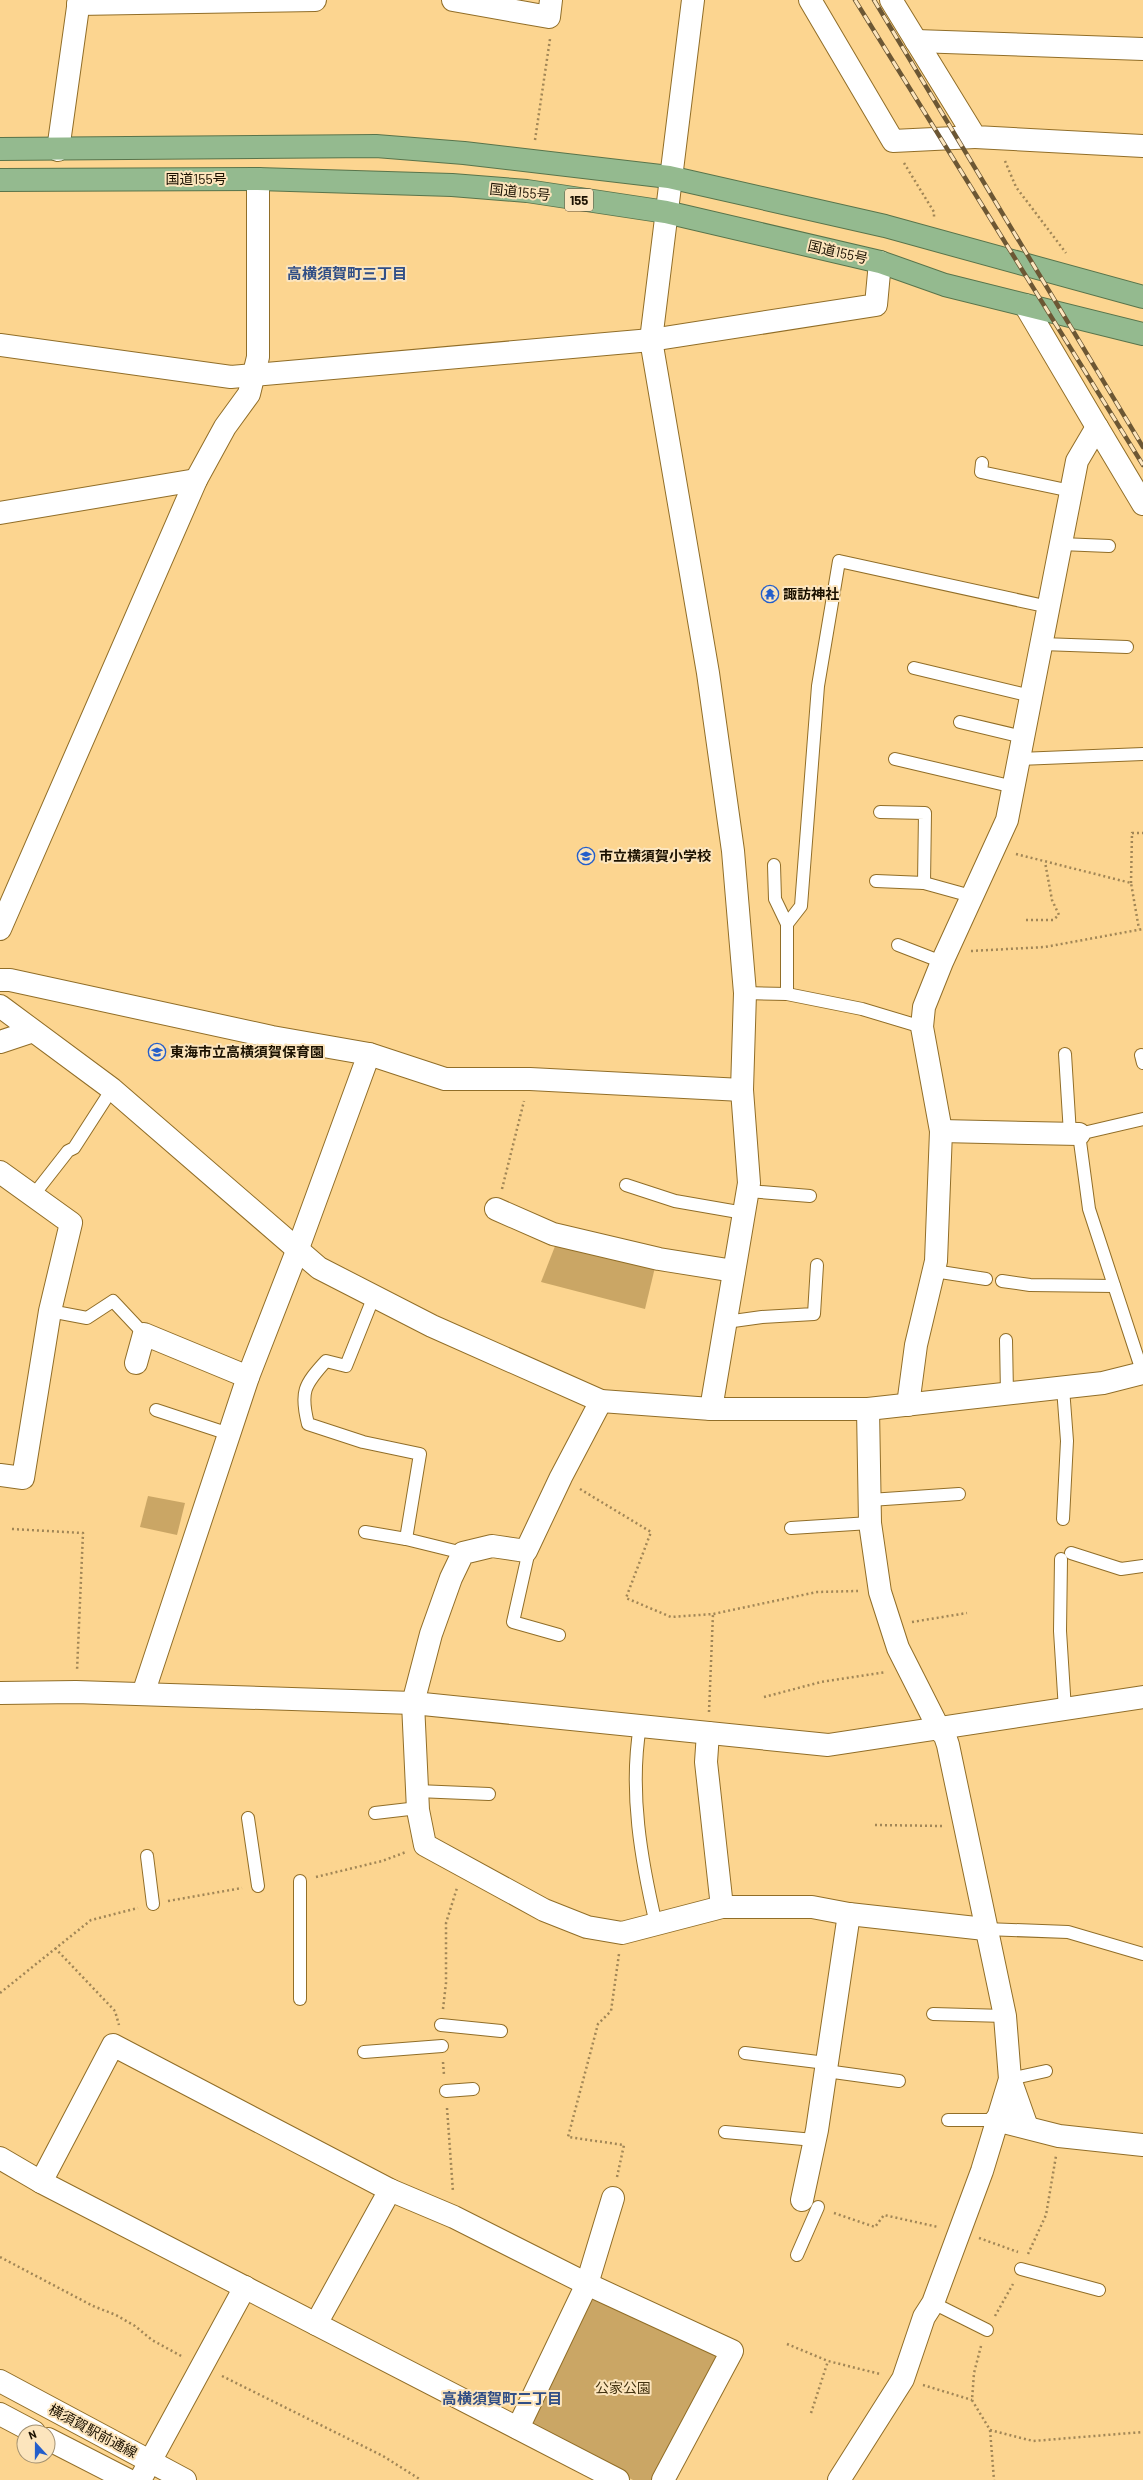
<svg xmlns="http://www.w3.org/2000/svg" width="1143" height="2480" font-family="Barlow,'Noto Sans JP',sans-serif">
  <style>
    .green { fill: #caa665 }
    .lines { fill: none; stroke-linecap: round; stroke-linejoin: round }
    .service-casing { stroke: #916e28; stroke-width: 14 }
    .minor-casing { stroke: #916e28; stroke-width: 24 }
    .tertiary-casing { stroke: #916e28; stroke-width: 24 }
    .trunk-casing { stroke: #59744b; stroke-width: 24 }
    .path { stroke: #a18656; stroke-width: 2.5; stroke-dasharray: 2 3; stroke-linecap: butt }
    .service { stroke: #fff; stroke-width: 12 }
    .minor { stroke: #fff; stroke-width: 22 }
    .tertiary { stroke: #fff; stroke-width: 22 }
    .trunk { stroke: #94ba8f; stroke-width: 22 }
    .rail-casing { stroke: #6c5734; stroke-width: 4.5 }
    .rail { stroke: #fce5bd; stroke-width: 3; stroke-dasharray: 9; stroke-linecap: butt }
    .labels { text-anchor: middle; stroke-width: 4; stroke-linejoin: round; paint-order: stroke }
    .shield { fill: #fce5bd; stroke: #5e5139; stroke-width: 1 }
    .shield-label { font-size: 13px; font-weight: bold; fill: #1b1100 }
    .street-label { font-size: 14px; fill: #1b1100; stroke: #fce5bd }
    .poi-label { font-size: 14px; font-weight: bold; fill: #1b1100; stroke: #fce5bd; text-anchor: start }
    .park-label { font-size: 14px; fill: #423210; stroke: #fce5bd }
    .neighbourhood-label { font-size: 15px; font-weight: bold; fill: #304e86; stroke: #fce5bd }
  </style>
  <rect width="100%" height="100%" fill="#fcd590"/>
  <!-- green -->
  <g class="green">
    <polygon points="559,1236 657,1259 645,1309 541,1282"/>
    <polygon points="148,1496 185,1503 177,1535 140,1527"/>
    <polygon points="601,2298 714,2352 717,2361 653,2480 633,2480 531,2426 590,2301"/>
  </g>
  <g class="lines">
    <defs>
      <g id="service">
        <polyline points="982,463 981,472 1071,491"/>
        <polyline points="1061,544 1109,546"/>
        <polyline points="1042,644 1127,647"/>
        <polyline points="914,668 1031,696"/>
        <polyline points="960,722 1023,737"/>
        <polyline points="895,759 1014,787"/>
        <polyline points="1019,759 1143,754"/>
        <polyline points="880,812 925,813 924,883"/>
        <polyline points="774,865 775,899 787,924 787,994"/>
        <polyline points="876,881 924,883 971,896"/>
        <polyline points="787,924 801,906 818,686 839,561 1049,607"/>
        <polyline points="898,945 942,962"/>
        <polyline points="745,993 787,994 862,1009 922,1027"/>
        <polyline points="1065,1054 1070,1134"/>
        <polyline points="1141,1055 1143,1063"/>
        <polyline points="626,1185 675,1201 744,1213"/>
        <polyline points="748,1191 810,1196"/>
        <polyline points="32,1197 68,1151 74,1148 112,1089"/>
        <polyline points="934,1271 986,1279"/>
        <polyline points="1002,1281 1030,1285 1114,1286"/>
        <path d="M374,1296L346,1366L326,1361C304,1385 300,1392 308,1424L363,1442L420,1454L406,1539"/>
        <polyline points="50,1311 87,1318 113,1301 144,1334"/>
        <polyline points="726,1322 762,1317 814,1314 817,1265"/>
        <polyline points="1006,1340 1007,1394"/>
        <polyline points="1143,1374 1089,1209 1079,1134 1143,1119"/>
        <polyline points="1063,1388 1067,1441 1063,1519"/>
        <polyline points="156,1410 229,1434"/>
        <polyline points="870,1500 959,1494"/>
        <polyline points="791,1528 870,1523"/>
        <polyline points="365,1532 406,1539 463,1553"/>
        <polyline points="526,1551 528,1555 513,1622 559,1635"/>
        <polyline points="1071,1553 1121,1569 1143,1566"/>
        <polyline points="1061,1559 1060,1631 1065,1710"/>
        <path d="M640,1726C629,1791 641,1860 656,1924"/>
        <polyline points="417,1791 489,1794"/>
        <polyline points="375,1813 418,1808"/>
        <polyline points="248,1818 258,1886"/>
        <polyline points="147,1856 153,1904"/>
        <polyline points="985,1929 1068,1932 1143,1954"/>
        <polyline points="300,1999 300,1881"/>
        <polyline points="933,2014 1005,2016"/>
        <polyline points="441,2025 501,2031"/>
        <polyline points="364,2052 442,2046"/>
        <polyline points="745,2053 826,2063"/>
        <polyline points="826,2071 899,2081"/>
        <polyline points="1010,2079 1046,2071"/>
        <polyline points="446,2091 473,2089"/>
        <polyline points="948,2120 996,2120"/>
        <polyline points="725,2132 814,2140"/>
        <polyline points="797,2255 818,2207"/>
        <polyline points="1021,2269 1099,2290"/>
        <polyline points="933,2303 987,2330"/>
      </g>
      <g id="minor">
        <polyline points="453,0 549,17 551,0"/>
        <polyline points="810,0 893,141 975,137"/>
        <polyline points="891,0 975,137 1143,146"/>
        <polyline points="78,4 315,0"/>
        <polyline points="916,41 1143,49"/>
        <polyline points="58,150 79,0"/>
        <polyline points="651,340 708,673 733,851 745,993 742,1090 749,1183 711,1409"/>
        <polyline points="0,513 196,480"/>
        <polyline points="0,980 10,980 272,1037 369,1054 445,1079 530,1079 742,1090"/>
        <polyline points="0,1006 112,1089 319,1268 432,1326 601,1401 711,1409 868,1409 1103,1383 1143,1373"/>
        <polyline points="0,1042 33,1031"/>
        <polyline points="941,1131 1079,1134"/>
        <polyline points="0,1172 71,1223 50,1311 23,1478 0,1475"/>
        <polyline points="496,1209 553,1234 659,1259 734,1271"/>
        <polyline points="136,1363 144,1334 248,1377"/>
        <polyline points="601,1401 561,1477 526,1551 492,1546 463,1553 451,1578 431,1634 413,1703 418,1810 425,1845 544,1910 587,1927 622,1933 722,1907 812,1907 849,1914 985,1929"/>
        <polyline points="908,1405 916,1345 936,1261 941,1131 922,1027 924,1007 942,962 1007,820 1077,461 1097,427 1143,504"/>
        <polyline points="708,1733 706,1762 722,1907"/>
        <polyline points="1010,2079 1027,2127"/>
        <polyline points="996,2120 1059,2136 1143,2145"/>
        <polyline points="0,2158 41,2182 618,2480"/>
        <polyline points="41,2182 113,2045 390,2190 454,2217 587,2284 732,2351 663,2480"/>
        <polyline points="802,2200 817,2130 849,1914"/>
        <polyline points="316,2324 390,2190"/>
        <polyline points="518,2428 587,2284 613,2198"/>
        <polyline points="140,2480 245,2287"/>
        <polyline points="839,2480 903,2379 924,2317 933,2303 982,2171 1010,2079 1005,2016 948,1745 945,1736 939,1729 898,1648 880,1592 870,1523 868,1409"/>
      </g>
      <g id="tertiary">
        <polyline points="1025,305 1097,427"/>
        <polyline points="651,340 693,0"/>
        <polyline points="0,345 231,377 651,340 876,305 880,262"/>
        <polyline points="0,929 196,480 225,427 249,394 258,357 258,179"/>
        <polyline points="0,1693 76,1692 413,1703 828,1745 1143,1697"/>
        <polyline points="143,1694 248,1377 297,1251 369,1054"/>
        <polyline points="0,2381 185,2480"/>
        <polyline points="0,2414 34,2432"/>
        <polyline points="48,2439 128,2480"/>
      </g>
      <g id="trunk">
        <polyline points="0,149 376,146 464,153 669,177 885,226 1143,297"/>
        <polyline points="0,180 258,179 452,185 527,191 666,212 880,262 945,285 1143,334"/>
      </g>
    </defs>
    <!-- service casing -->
    <use href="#service" class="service-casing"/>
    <!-- minor casing -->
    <use href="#minor" class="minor-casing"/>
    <!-- tertiary casing -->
    <use href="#tertiary" class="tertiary-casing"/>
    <!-- trunk casing -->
    <use href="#trunk" class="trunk-casing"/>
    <!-- path -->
    <g class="path">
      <polyline points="535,140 550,39"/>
      <polyline points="1005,161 1016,187 1066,253"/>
      <polyline points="904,163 934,212 934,217"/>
      <polyline points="1016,854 1131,883 1139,929"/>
      <polyline points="1131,883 1132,833 1143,833"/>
      <polyline points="1026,920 1053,920 1059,915 1052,900 1045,862"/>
      <polyline points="971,951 1045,947 1143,929"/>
      <polyline points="502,1189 524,1101"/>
      <polyline points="580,1489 651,1532 626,1598 671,1617 713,1614 817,1592 858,1591"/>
      <polyline points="12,1529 83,1533 77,1671"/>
      <polyline points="912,1622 967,1613"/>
      <polyline points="764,1697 821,1682 886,1672"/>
      <polyline points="709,1712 713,1614"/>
      <polyline points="875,1825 943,1826"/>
      <polyline points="316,1877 382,1861 406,1852"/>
      <polyline points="168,1901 242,1888"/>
      <polyline points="55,1948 115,2011 119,2025"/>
      <polyline points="0,1993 91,1920 138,1908"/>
      <polyline points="443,2009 446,1983 446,1923 457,1888"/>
      <polyline points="443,2062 444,2075"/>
      <polyline points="447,2108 453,2192"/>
      <polyline points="617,2177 624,2145 568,2137 598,2024 611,2011 619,1954"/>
      <polyline points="834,2213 875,2227 884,2215 938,2227"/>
      <polyline points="979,2238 1018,2252"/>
      <polyline points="1028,2254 1046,2215 1056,2156"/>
      <polyline points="0,2257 93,2306 116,2315 135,2326 152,2340 183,2357"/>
      <polyline points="995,2316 1013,2284"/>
      <polyline points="787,2344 828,2361 880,2374"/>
      <polyline points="981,2346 974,2373 972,2400 990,2430 994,2480"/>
      <polyline points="222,2376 383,2456 421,2480"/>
      <polyline points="923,2385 972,2400"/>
      <polyline points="811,2413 828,2361"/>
      <polyline points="990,2430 1033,2441 1143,2432"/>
    </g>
    <!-- service -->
    <use href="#service" class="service"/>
    <!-- minor -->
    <use href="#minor" class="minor"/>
    <!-- tertiary -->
    <use href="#tertiary" class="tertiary"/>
    <!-- trunk -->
    <use href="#trunk" class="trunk"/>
    <defs>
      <g id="rail">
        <polyline points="855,0 1143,465"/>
        <polyline points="874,0 1143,447"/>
      </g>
    </defs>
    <!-- rail casing -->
    <use href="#rail" class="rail-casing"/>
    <!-- rail -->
    <use href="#rail" class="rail"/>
  </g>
  <!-- icons -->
  <defs>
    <symbol id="temple-ring" viewBox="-11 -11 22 22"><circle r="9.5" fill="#fce5bd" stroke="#245ecb" stroke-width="1.5"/><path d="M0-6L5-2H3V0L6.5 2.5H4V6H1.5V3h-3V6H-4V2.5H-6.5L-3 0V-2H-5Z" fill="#245ecb"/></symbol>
    <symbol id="school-ring" viewBox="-11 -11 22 22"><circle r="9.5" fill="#fce5bd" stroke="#245ecb" stroke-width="1.5"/><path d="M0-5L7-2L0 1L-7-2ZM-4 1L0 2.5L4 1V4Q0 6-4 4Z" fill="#245ecb"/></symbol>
  </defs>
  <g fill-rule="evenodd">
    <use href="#temple-ring" x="760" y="584" width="20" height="20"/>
    <use href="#school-ring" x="576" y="846" width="20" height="20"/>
    <use href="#school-ring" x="147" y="1042" width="20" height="20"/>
  </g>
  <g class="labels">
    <!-- shield labels -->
    <rect class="shield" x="565" y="189" width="28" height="22" rx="3"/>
    <g class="shield-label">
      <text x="579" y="205">155</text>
    </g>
    <!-- street labels -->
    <g class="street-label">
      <text x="196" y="184">国道155号</text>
      <text transform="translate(520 192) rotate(6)" y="5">国道155号</text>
      <text transform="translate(838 252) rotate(13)" y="5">国道155号</text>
      <text transform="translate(93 2431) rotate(28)" y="5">横須賀駅前通線</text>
    </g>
    <!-- poi labels -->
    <g class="poi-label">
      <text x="783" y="599">諏訪神社</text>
      <text x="599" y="861">市立横須賀小学校</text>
      <text x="170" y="1057">東海市立高横須賀保育園</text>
    </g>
    <!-- park labels -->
    <g class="park-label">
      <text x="623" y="2393">公家公園</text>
    </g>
    <!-- neighbourhood labels -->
    <g class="neighbourhood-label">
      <text x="347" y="279">高横須賀町三丁目</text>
      <text x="502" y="2404">高横須賀町二丁目</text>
    </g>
  </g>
  <!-- north arrow -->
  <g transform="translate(36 2444) rotate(339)"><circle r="19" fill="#fce5bd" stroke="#a29071"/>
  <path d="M0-3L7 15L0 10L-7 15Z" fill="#245ecb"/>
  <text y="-6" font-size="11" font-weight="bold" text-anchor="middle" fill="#1b1100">N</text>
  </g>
</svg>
